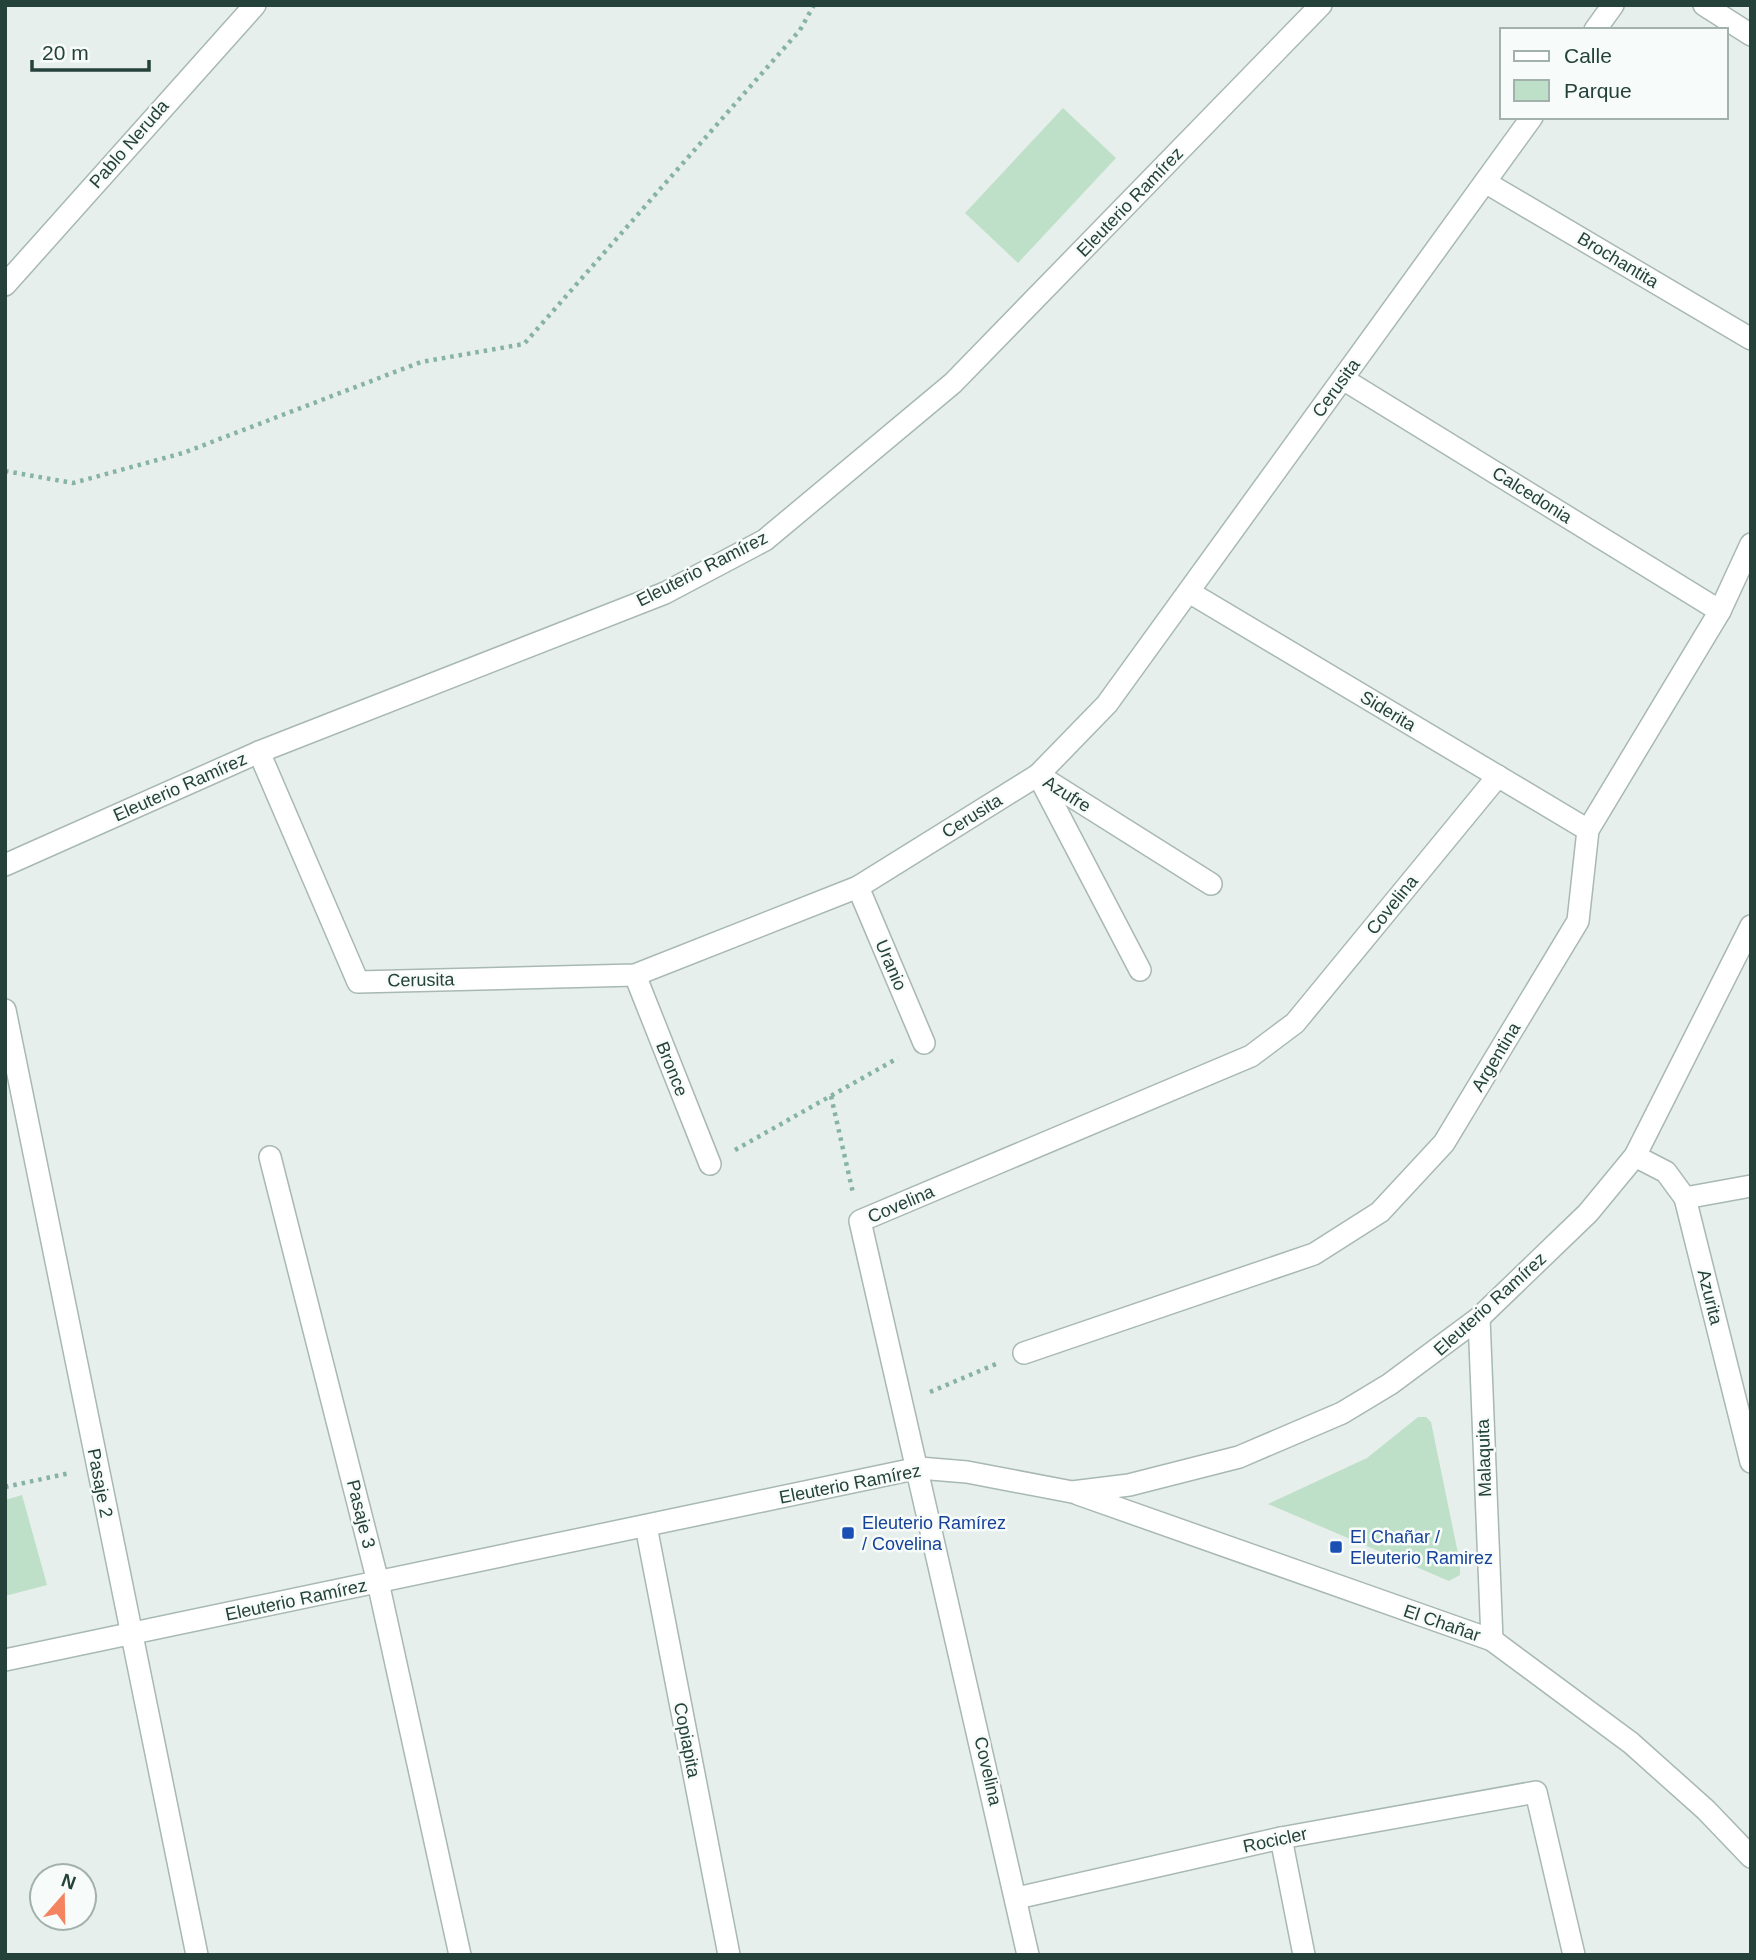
<svg xmlns="http://www.w3.org/2000/svg" width="1756" height="1960" font-family="Arial,sans-serif">
  <style>
    .green { fill: #bfe0c8 }
    .lines { fill: none; stroke-linecap: round; stroke-linejoin: round }
    .minor-casing { stroke: #a8b8b2; stroke-width: 24 }
    .tertiary-casing { stroke: #a8b8b2; stroke-width: 24 }
    .path { stroke: #86b3a5; stroke-width: 4.5; stroke-dasharray: 3.5 5; stroke-linecap: butt }
    .minor { stroke: #fff; stroke-width: 21 }
    .tertiary { stroke: #fff; stroke-width: 21 }
    .transit-dot { fill: #1a4fb4; stroke: #f7fbf9; stroke-width: 2.5 }
    .labels { text-anchor: middle; stroke-width: 5; stroke-linejoin: round; paint-order: stroke }
    .street-label { font-size: 18px; fill: #24423a; stroke: #f7fbf9 }
    .transit-label { font-size: 18px; fill: #164399; stroke: #f7fbf9; text-anchor: start }
  </style>
  <rect width="100%" height="100%" fill="#e6efeb"/>
  <!-- green -->
  <g class="green">
    <polygon points="1063,108 1116,158 1018,263 965,213"/>
    <polygon points="1418,1417 1426,1417 1431,1422 1460,1563 1460,1575 1449,1581 1268,1504 1367,1458"/>
    <polygon points="22,1495 47,1585 5,1596 5,1500"/>
  </g>
  <g class="lines">
    <defs>
      <g id="minor">
        <polyline points="1704,5 1751,35"/>
        <polyline points="1595,30 1613,5"/>
        <polyline points="1485,182 1751,339"/>
        <polyline points="5,285 255,5"/>
        <polyline points="1343,379 1720,611"/>
        <polyline points="1189,592 1588,830"/>
        <polyline points="259,752 358,982 635,975 858,887 1038,775 1107,704 1532,117"/>
        <polyline points="1038,775 1140,970"/>
        <polyline points="1038,775 1211,884"/>
        <polyline points="5,865 259,752 665,593 765,540 953,383 1321,5"/>
        <polyline points="858,887 924,1043"/>
        <polyline points="635,975 710,1164"/>
        <polyline points="5,1010 197,1955"/>
        <polyline points="1635,1156 1666,1172 1685,1198 1751,1462"/>
        <polyline points="270,1157 378,1582 460,1955"/>
        <polyline points="1685,1198 1751,1186"/>
        <polyline points="1479,1318 1492,1640"/>
        <polyline points="1024,1353 1314,1254 1380,1212 1444,1143 1578,921 1588,830 1720,611 1751,544"/>
        <polyline points="646,1526 729,1955"/>
        <polyline points="1281,1838 1304,1955"/>
        <polyline points="1017,1898 1281,1838 1536,1792 1574,1955"/>
        <polyline points="1028,1955 860,1221 1251,1056 1295,1023 1498,776"/>
      </g>
      <g id="tertiary">
        <polyline points="1078,1494 1492,1640 1631,1743 1706,1810 1751,1857"/>
        <polyline points="5,1660 919,1468 967,1472 1072,1492 1129,1485 1239,1457 1342,1413 1390,1384 1479,1318 1588,1213 1635,1156 1751,926"/>
      </g>
    </defs>
    <!-- minor casing -->
    <use href="#minor" class="minor-casing"/>
    <!-- tertiary casing -->
    <use href="#tertiary" class="tertiary-casing"/>
    <!-- path -->
    <g class="path">
      <polyline points="5,471 73,483 183,453 421,362 524,344 800,30 814,5"/>
      <polyline points="831,1096 853,1193"/>
      <polyline points="735,1150 898,1058"/>
      <polyline points="930,1392 996,1364"/>
      <polyline points="5,1487 70,1473"/>
    </g>
    <!-- minor -->
    <use href="#minor" class="minor"/>
    <!-- tertiary -->
    <use href="#tertiary" class="tertiary"/>
  </g>
  <!-- markers -->
  <g class="transit-dot">
    <rect x="841" y="1526" width="14" height="14" rx="3.5"/>
    <rect x="1329" y="1540" width="14" height="14" rx="3.5"/>
  </g>
  <g class="labels">
    <!-- street labels -->
    <g class="street-label">
      <text transform="translate(129 144) rotate(-49)" y="6">Pablo Neruda</text>
      <text transform="translate(1130 202) rotate(-46)" y="6">Eleuterio Ramírez</text>
      <text transform="translate(1618 260) rotate(31)" y="6">Brochantita</text>
      <text transform="translate(1336 388) rotate(-54)" y="6">Cerusita</text>
      <text transform="translate(1532 495) rotate(32)" y="6">Calcedonia</text>
      <text transform="translate(702 569) rotate(-27)" y="6">Eleuterio Ramírez</text>
      <text transform="translate(1388 711) rotate(31)" y="6">Siderita</text>
      <text transform="translate(180 787) rotate(-24)" y="6">Eleuterio Ramírez</text>
      <text transform="translate(1067 794) rotate(32)" y="6">Azufre</text>
      <text transform="translate(972 816) rotate(-32)" y="6">Cerusita</text>
      <text transform="translate(1392 905) rotate(-51)" y="6">Covelina</text>
      <text transform="translate(891 965) rotate(67)" y="6">Uranio</text>
      <text transform="translate(421 980) rotate(-1)" y="6">Cerusita</text>
      <text transform="translate(1496 1057) rotate(-59)" y="6">Argentina</text>
      <text transform="translate(672 1069) rotate(68)" y="6">Bronce</text>
      <text transform="translate(901 1204) rotate(-23)" y="6">Covelina</text>
      <text transform="translate(1710 1297) rotate(76)" y="6">Azurita</text>
      <text transform="translate(1490 1304) rotate(-42)" y="6">Eleuterio Ramírez</text>
      <text transform="translate(1484 1458) rotate(-92)" y="6">Malaquita</text>
      <text transform="translate(100 1483) rotate(79)" y="6">Pasaje 2</text>
      <text transform="translate(850 1484) rotate(-11)" y="6">Eleuterio Ramírez</text>
      <text transform="translate(361 1514) rotate(76)" y="6">Pasaje 3</text>
      <text transform="translate(296 1600) rotate(-12)" y="6">Eleuterio Ramírez</text>
      <text transform="translate(1442 1623) rotate(19)" y="6">El Chañar</text>
      <text transform="translate(687 1740) rotate(79)" y="6">Copiapita</text>
      <text transform="translate(988 1771) rotate(77)" y="6">Covelina</text>
      <text transform="translate(1275 1840) rotate(-12)" y="6">Rocicler</text>
    </g>
    <!-- transit labels -->
    <g class="transit-label">
      <text x="862" y="1529">Eleuterio Ramírez<tspan x="862" dy="21">/ Covelina</tspan></text>
      <text x="1350" y="1543">El Chañar /<tspan x="1350" dy="21">Eleuterio Ramirez</tspan></text>
    </g>
  </g>
  <!-- border -->
  <rect width="1756" height="1960" fill="none" stroke="#24423a" stroke-width="14"/>
  <!-- legend -->
  <rect x="1500" y="28" width="228" height="91" fill="#f7fbf9" stroke="#a3b1ad" stroke-width="2"/>
  <rect x="1514" y="51" width="35" height="10" fill="#ffffff" stroke="#a3b1ad" stroke-width="2"/>
  <text x="1564" y="63" font-size="21" fill="#24423a">Calle</text>
  <rect x="1514" y="80" width="35" height="21" fill="#bfe0c8" stroke="#a3b1ad" stroke-width="2"/>
  <text x="1564" y="98" font-size="21" fill="#24423a">Parque</text>
  <!-- north arrow -->
  <g transform="translate(63 1897) rotate(20)"><circle r="33" fill="#f7fbf9" stroke="#a3b1ad" stroke-width="2"/>
  <path d="M0-5L12 26L0 18L-12 26Z" fill="#f4845f"/>
  <text y="-10" font-size="19" font-weight="bold" text-anchor="middle" fill="#24423a">N</text>
  </g>
  <!-- scale -->
  <path d="M32 60v10h117v-10" fill="none" stroke="#24423a" stroke-width="3.5"/>
  <text x="42" y="60" font-size="21" fill="#24423a" stroke="#f7fbf9" stroke-width="5" paint-order="stroke">20 m</text>
</svg>
